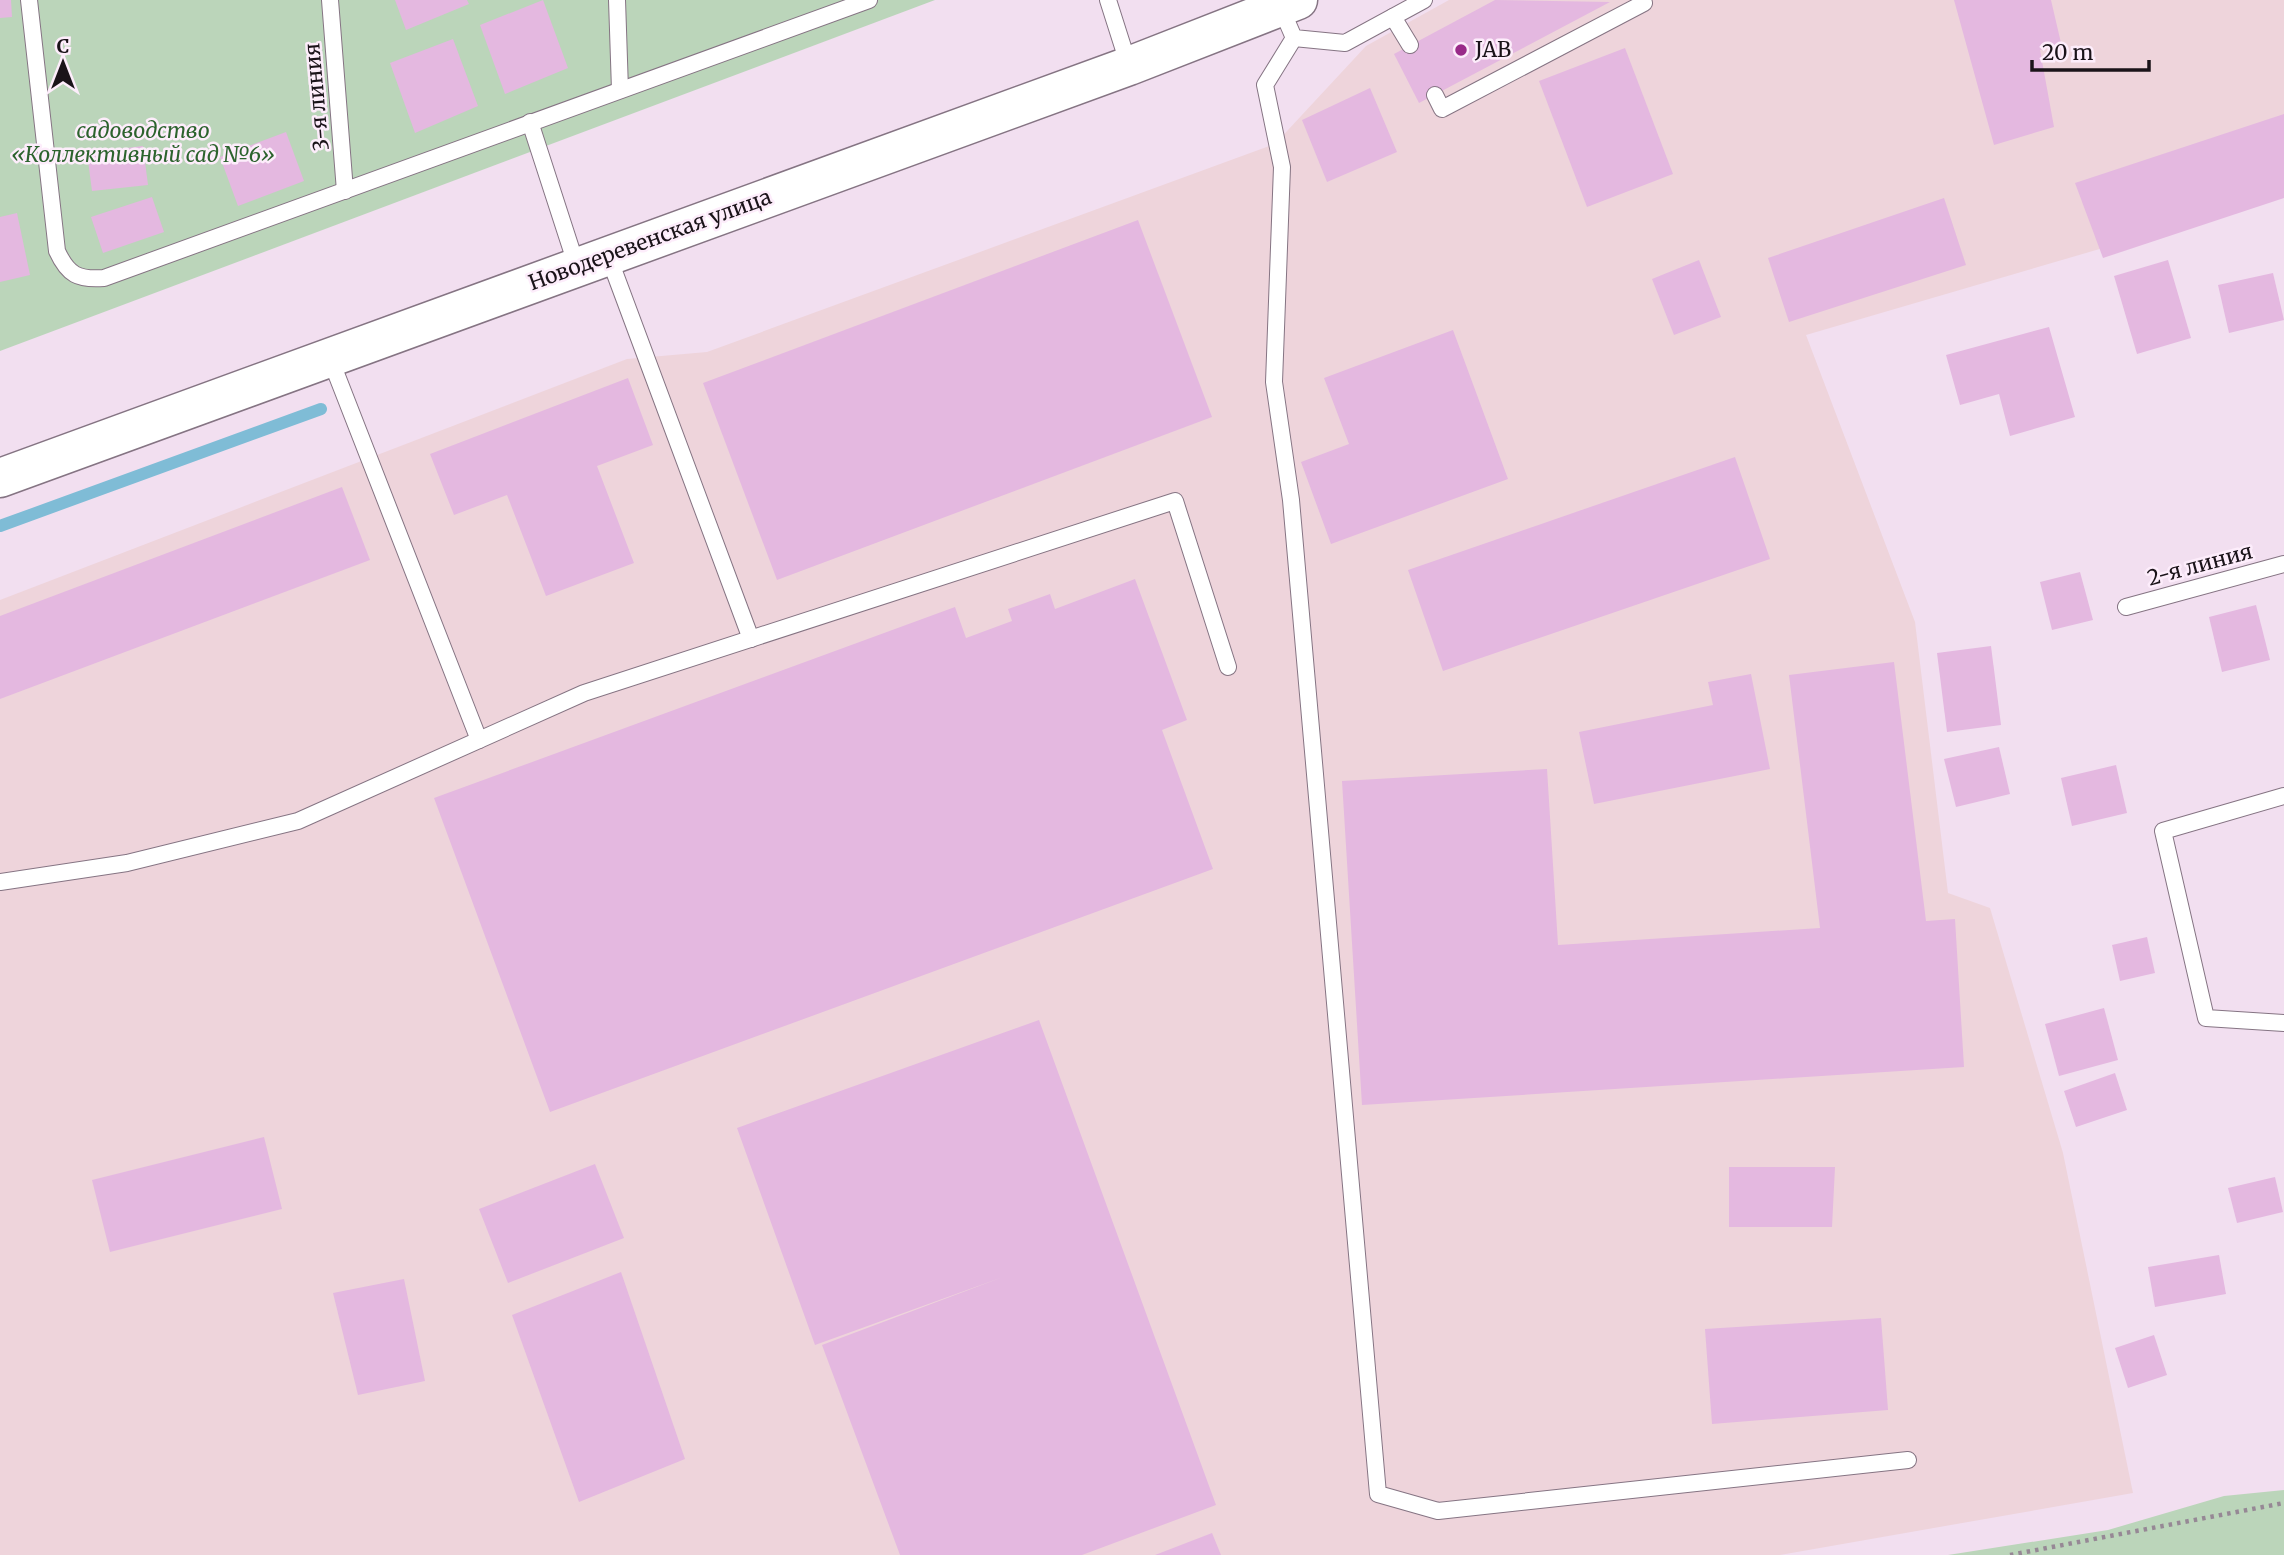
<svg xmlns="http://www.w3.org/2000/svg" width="2284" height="1555" font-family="Merriweather,serif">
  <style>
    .industrial { fill: #eed4db }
    .green { fill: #bbd5ba }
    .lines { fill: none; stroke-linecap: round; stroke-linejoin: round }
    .stream { stroke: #7fbcd6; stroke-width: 12 }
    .building { fill: #e4b8e0 }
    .service-casing { stroke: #857483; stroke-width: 18 }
    .secondary-casing { stroke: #857483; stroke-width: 41 }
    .path { stroke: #968895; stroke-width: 4.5; stroke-dasharray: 3.5 5; stroke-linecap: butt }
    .service { stroke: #fff; stroke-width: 16 }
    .secondary { stroke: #fff; stroke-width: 38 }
    .poi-dot { fill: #992a89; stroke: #fdedfb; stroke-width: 2.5 }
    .labels { text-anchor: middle; stroke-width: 5; stroke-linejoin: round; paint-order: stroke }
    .poi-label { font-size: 21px; fill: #1a1319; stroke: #fdedfb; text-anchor: start }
    .street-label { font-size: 21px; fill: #1a1319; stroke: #fdedfb }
    .park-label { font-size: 21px; font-style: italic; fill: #2c632d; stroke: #fdedfb }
  </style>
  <rect width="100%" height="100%" fill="#f2dff0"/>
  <!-- industrial -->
  <polygon class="industrial" points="1449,0 2284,0 2284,195 1806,335 1915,622 1948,893 1990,908 2063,1153 2133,1493 1780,1555 0,1555 0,600 627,359 707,352 1275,144 1366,46"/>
  <!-- green -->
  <g class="green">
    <polygon points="0,0 935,0 0,351"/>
    <polygon points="2284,1490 2284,1555 1948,1555 2108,1530 2224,1496"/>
  </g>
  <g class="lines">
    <!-- stream -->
    <polyline class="stream" points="0,526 321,409"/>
  </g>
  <!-- building -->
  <g class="building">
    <polygon points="0,0 11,0 12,17 0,18"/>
    <polygon points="395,0 467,0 469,4 406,30"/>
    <polygon points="543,0 568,68 505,94 480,25"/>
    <polygon points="1495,0 1610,2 1419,103 1394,54"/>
    <polygon points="1954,0 2051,0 2061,43 2040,50 2054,127 1994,145"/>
    <polygon points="453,39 478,106 415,133 390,63"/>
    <polygon points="1625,48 1673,174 1587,207 1539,81"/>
    <polygon points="1370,88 1397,152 1327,182 1302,120"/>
    <polygon points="2284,114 2284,198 2103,258 2075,183"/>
    <polygon points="286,132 304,181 238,206 220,157"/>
    <polygon points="143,146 148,185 92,191 87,153"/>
    <polygon points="152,197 164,232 103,253 91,217"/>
    <polygon points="1944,198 1966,265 1789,322 1768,258"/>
    <polygon points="17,213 30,275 0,282 0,217"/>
    <polygon points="1138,220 1212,417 777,580 703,383"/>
    <polygon points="1699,260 1721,317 1674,335 1652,279"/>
    <polygon points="2168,260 2191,338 2137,354 2114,276"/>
    <polygon points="2273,273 2284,320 2229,333 2218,285"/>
    <polygon points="2049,327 2075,417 2010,436 1999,394 1960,405 1946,355"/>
    <polygon points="1453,330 1508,479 1331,544 1301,462 1349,444 1324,378"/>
    <polygon points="628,378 653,445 597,466 634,563 546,596 507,495 454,515 430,454"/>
    <polygon points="1735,457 1770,559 1443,671 1408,570"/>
    <polygon points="342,487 370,560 0,699 0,616"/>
    <polygon points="2080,572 2093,620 2052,630 2040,582"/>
    <polygon points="1135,579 1187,720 1162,730 1213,869 550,1112 434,798 955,607 966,638 1012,621 1008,609 1050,594 1055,609"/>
    <polygon points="2256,605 2270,660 2222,672 2209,617"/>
    <polygon points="1991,646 2001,725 1947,732 1937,653"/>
    <polygon points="1894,662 1926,921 1955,919 1964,1067 1362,1105 1342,781 1547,769 1558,945 1820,928 1789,675"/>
    <polygon points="1751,674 1770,769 1594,804 1579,732 1713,705 1708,682"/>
    <polygon points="1999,747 2010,794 1956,807 1944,759"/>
    <polygon points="2116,765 2127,813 2072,826 2061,778"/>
    <polygon points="2147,937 2155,973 2120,981 2112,945"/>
    <polygon points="2104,1008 2118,1060 2059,1076 2045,1024"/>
    <polygon points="1039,1020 1216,1505 1082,1555 900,1555 822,1345 1003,1277 815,1345 737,1128"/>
    <polygon points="2115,1073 2127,1110 2076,1127 2064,1091"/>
    <polygon points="264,1137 282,1209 110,1252 92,1180"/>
    <polygon points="595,1164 624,1238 508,1283 479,1209"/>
    <polygon points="1729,1167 1835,1167 1832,1227 1729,1227"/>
    <polygon points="2275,1177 2283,1212 2237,1223 2228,1188"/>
    <polygon points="2219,1255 2226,1294 2155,1307 2148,1267"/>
    <polygon points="621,1272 685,1459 579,1502 512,1315"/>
    <polygon points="404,1279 425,1381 358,1395 333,1293"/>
    <polygon points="1881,1318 1888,1410 1712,1424 1705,1329"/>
    <polygon points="2154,1335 2167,1375 2128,1388 2115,1348"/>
    <polygon points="1212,1533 1221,1555 1155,1555"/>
  </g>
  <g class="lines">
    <defs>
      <g id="service">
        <path d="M29,0L57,251C68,275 78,280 104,278L869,0"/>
        <polyline points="330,0 345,191"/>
        <polyline points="617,0 620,90"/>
        <polyline points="1108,0 1129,66"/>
        <polyline points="1281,8 1294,38 1345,43 1424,0"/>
        <polyline points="1393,17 1410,45"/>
        <polyline points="1294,38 1265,85 1282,167 1274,382 1291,500 1378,1494 1438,1511 1908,1460"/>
        <polyline points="1435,95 1442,109 1644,3 1643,0"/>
        <polyline points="530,122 577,267"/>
        <polyline points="608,255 751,639"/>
        <polyline points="330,358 479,740"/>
        <polyline points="2126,607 2284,564"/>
        <polyline points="2284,796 2163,831 2206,1018 2284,1023"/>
        <polyline points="0,882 127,863 298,821 584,693 1175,501 1228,667"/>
      </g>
      <polyline id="secondary" points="0,478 1129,66 1298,0"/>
    </defs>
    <!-- service casing -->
    <use href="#service" class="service-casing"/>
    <!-- secondary casing -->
    <use href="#secondary" class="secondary-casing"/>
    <!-- path -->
    <polyline class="path" points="2010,1555 2284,1503"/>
    <!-- service -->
    <use href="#service" class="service"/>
    <!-- secondary -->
    <use href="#secondary" class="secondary"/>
  </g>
  <!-- markers -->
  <circle class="poi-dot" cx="1461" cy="50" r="7"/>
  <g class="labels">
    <!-- poi labels -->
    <g class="poi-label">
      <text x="1475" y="57">JAB</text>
    </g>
    <!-- street labels -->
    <g class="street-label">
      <text transform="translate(317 97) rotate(-95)" y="7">3-я линия</text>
      <text transform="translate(650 240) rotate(-20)" y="7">Новодеревенская улица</text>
      <text transform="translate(2200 565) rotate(-15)" y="7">2-я линия</text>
    </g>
    <!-- park labels -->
    <g class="park-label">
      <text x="143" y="138">садоводство<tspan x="143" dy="24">«Коллективный сад №6»</tspan></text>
    </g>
  </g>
  <!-- north arrow -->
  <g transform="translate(63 63)" stroke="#fdedfb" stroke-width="5" paint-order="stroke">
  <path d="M0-5L12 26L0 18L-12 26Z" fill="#1a1319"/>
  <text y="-10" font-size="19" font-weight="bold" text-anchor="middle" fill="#1a1319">С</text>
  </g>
  <!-- scale -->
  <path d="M2032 60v10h117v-10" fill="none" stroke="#1a1319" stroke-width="3.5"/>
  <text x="2042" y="60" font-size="21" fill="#1a1319" stroke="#fdedfb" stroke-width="5" paint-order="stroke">20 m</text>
</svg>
